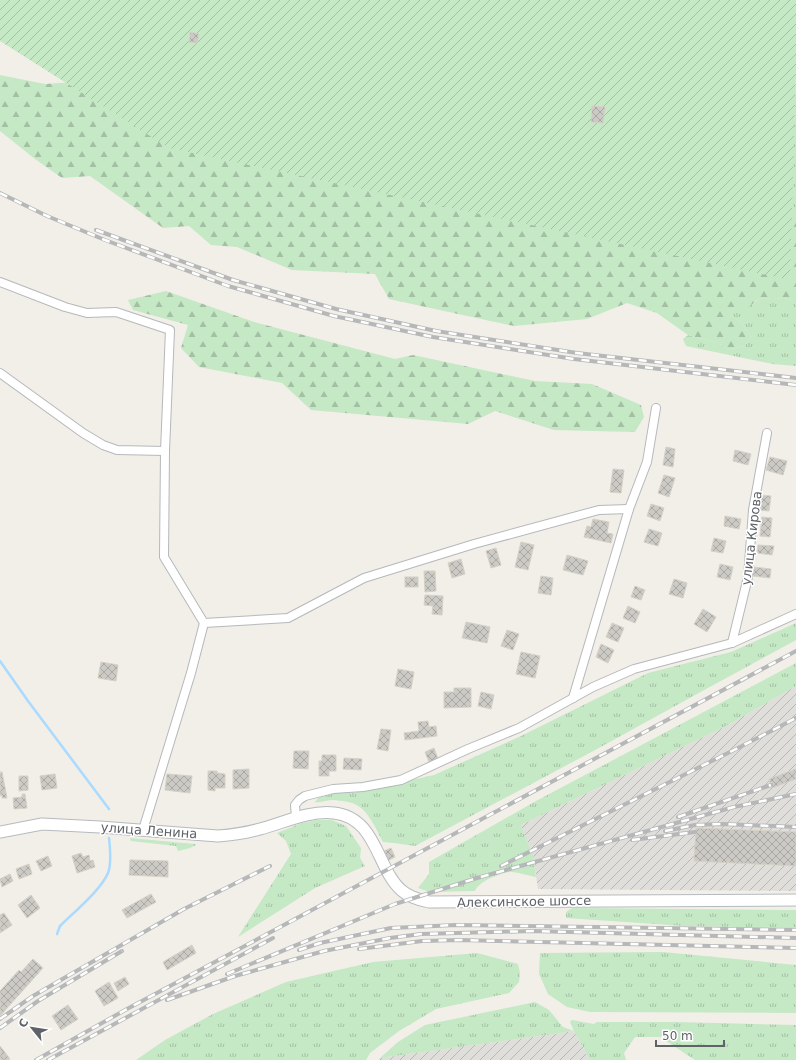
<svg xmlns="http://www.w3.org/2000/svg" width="796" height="1060" font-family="'DejaVu Sans',sans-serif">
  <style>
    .industrial { fill: url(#industrial-furrows) }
    .grass { fill: url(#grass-tufts) }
    .forest { fill: url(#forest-firs) }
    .garden { fill: url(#garden-furrows) }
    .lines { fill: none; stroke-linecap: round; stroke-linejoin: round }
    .stream { stroke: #aadaff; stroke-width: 2.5 }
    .building { fill: url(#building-cross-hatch); stroke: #d6d1c6 }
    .minor-casing { stroke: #b5b8bc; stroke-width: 10 }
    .secondary-casing { stroke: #b6babf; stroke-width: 13 }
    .minor { stroke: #fff; stroke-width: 8 }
    .secondary { stroke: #fff; stroke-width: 11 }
    .rail-casing { stroke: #b6b7b8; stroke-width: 4 }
    .rail { stroke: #fff; stroke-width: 2.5; stroke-dasharray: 8; stroke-linecap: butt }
    .labels { text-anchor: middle; stroke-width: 3; stroke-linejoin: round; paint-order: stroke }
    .street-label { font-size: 13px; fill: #5f6368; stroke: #fff }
  </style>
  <defs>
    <pattern id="industrial-furrows" width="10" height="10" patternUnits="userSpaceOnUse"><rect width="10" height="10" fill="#e0deda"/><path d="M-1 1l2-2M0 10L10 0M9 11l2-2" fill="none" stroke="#b9b8b5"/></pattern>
    <pattern id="grass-tufts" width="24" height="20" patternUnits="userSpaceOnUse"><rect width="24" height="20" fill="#c5e8c5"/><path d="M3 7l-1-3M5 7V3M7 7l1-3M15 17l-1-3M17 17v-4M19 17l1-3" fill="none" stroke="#a3c0a4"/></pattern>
    <pattern id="forest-firs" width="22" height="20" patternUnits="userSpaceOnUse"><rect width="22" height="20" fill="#c5e8c5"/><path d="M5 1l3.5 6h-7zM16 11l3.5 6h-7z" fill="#a3c0a4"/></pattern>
    <pattern id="garden-furrows" width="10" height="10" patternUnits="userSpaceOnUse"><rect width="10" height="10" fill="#c5e8c5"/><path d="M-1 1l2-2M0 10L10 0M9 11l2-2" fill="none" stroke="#a3c0a4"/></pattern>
    <pattern id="building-cross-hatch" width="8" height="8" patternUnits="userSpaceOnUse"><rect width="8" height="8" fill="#cccac5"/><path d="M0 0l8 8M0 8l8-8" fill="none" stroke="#a9a8a4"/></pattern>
  </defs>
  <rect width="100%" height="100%" fill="#f1efe8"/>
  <!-- industrial -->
  <g class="industrial">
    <polygon points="796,686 796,891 538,889 533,855 521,825 726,726"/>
    <polygon points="574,1031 590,1060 379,1060 380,1058"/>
  </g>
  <!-- grass -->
  <g class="grass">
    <polygon points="796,72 796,217 791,208"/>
    <polygon points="759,298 772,299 784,298 796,303 796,366 773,364 686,346 683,339 688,335 718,343 728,350 744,346 751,337 741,322 730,315 733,311 752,305"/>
    <path d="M796,623V640L706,689L597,749L415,846L394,843L383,842C377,831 369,812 358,806C351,801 341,801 333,800C327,800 321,803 315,802L319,797L331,793H353L434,775L519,737L648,673L731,652Z"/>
    <path d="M796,663V686L726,726L521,825L533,855L536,877C529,876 519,872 511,872C501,872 478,882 475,891L430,892L418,888L429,874V862L536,801Z"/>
    <polygon points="316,820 332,820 346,826 361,848 360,858 365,866 315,888 238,937 291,854 286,841 277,833 302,823"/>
    <polygon points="130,838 195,844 196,845 190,848 178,851 176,846 131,841"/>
    <polygon points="572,908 796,910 796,928 685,926 566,918 566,912"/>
    <polygon points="663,952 796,965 796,1013 590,1012 567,1007 548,994 539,974 540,953"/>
    <polygon points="477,953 518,964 520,973 519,982 509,993 436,1009 399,1031 370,1053 366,1060 136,1060 165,1040 213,1014 286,982 373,962"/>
    <polygon points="535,1002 549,1010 563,1027 574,1031 570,1022 572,1020 594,1024 597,1022 676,1022 796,1025 796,1060 695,1060 660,1037 635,1037 624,1053 626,1060 590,1060 574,1031 380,1058 398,1042 425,1025"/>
  </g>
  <!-- forest -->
  <g class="forest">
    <polygon points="0,75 45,84 89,81 777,245 791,208 796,217 796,303 784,298 772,299 759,298 745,311 733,311 730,315 741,322 751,337 744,346 728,350 718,343 688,335 657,313 627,303 587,319 514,326 389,299 375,274 292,270 237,247 211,245 189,226 163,228 90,176 62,178 35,159 0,131"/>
    <polygon points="166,291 254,322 395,359 413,355 535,381 592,384 641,405 644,417 635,432 554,430 495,411 468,424 311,410 282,383 199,367 181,348 188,325 133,310 128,300"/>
  </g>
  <!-- garden -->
  <polygon class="garden" points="0,0 796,0 796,72 790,280 169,148 0,41"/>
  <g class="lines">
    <!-- stream -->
    <g class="stream">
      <polyline points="0,661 28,701 109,809"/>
      <path d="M57,934L60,926C74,912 101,890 108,873C112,863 110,848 109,838"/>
    </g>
  </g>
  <!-- building -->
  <g class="building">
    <polygon points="190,32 199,34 197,43 189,42"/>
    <polygon points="592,106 605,107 603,123 591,122"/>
    <polygon points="666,447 675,449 673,467 663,465"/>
    <polygon points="735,450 751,454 748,465 733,461"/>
    <polygon points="770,457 787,461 783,475 766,470"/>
    <polygon points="613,469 624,470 621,493 610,492"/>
    <polygon points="664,475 675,478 669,497 658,493"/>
    <polygon points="760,495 771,496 769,511 759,510"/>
    <polygon points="651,504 664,508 660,521 647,516"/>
    <polygon points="725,516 741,519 739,529 724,526"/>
    <polygon points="762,517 772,518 770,537 760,536"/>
    <polygon points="593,519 609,522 607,533 613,534 611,543 584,537 587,526 591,527"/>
    <polygon points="649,529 662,533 658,546 644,542"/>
    <polygon points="714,538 726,541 723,553 711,551"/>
    <polygon points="521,542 534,545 528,570 515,567"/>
    <polygon points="758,545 774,546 772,555 757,553"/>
    <polygon points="496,548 501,565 491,568 486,551"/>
    <polygon points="567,555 588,561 583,575 563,570"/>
    <polygon points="461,559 465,574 452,578 448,563"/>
    <polygon points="720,564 733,567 730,580 717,577"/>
    <polygon points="754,567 771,569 770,578 753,576"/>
    <polygon points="424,571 435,571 436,591 425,592"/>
    <polygon points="541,576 553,578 551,595 538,593"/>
    <rect x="405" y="577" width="13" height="10"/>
    <polygon points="674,579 687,583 683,598 669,594"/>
    <polygon points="635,586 645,590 641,600 631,597"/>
    <polygon points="425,595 443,596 442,615 432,614 433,606 424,605"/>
    <polygon points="628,606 640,612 635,623 623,618"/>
    <polygon points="703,609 716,617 707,632 694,624"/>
    <polygon points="466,622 490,627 487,643 462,638"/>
    <polygon points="612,623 624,628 618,642 606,637"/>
    <polygon points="507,630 519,634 513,650 501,646"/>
    <polygon points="601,644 614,650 608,663 596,657"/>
    <polygon points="521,652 540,656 535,678 516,674"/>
    <polygon points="101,662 118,665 116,681 98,678"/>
    <polygon points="398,669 414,672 411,689 395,686"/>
    <polygon points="454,688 471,688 471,707 444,708 444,692 454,692"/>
    <polygon points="481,692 494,695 491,709 478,706"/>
    <polygon points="428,721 429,727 436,726 437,736 405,740 404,733 419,731 418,722"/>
    <polygon points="381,729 391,730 388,751 377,749"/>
    <polygon points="434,748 438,759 429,762 425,752"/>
    <polygon points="294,751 309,751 308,769 293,768"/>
    <polygon points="322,755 336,755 336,771 329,771 329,776 319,776 319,761 322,761"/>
    <polygon points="344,758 362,759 361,770 343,769"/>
    <polygon points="249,769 249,788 233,789 233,770"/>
    <polygon points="796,769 796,779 772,788 769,779"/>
    <polygon points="208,771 217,771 217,773 225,774 225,788 215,788 215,791 208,790"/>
    <polygon points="0,772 2,772 7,798 2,798 2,795 0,796"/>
    <polygon points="55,774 57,788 42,790 40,776"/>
    <polygon points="167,774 192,776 190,793 165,790"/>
    <polygon points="19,776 28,776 28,790 19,791"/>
    <polygon points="22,794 25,794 27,808 14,809 13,798 22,797"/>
    <polygon points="696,828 796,832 796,866 694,861"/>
    <polygon points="391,848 395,857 387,861 384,851"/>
    <polygon points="81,853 83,857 89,855 90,861 93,860 95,867 77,873 72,856"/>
    <polygon points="48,856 52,866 41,871 36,861"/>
    <polygon points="130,860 168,861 168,877 129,875"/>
    <polygon points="29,864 32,874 19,879 16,869"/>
    <polygon points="10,874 13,881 2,887 0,879"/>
    <polygon points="151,894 156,902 127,918 122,910"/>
    <polygon points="31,895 40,908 27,918 18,905"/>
    <polygon points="4,913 12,925 0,933 0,915"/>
    <polygon points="192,945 196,953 167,970 163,962"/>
    <polygon points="33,959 43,968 0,1016 0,991 19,970 21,972"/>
    <polygon points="125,977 129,984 118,991 114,983"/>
    <polygon points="109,982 118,998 104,1006 95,991"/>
    <polygon points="68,1005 78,1019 61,1030 52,1016"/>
    <polygon points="0,1046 10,1059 8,1060 0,1060"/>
  </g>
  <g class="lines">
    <defs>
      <g id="minor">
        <polyline points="0,282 65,307 87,313 116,312 170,330 165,451 164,557 204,623 191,673 143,830"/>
        <polyline points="0,373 83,433 103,445 117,450 165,451"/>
        <polyline points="204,623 288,618 364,578 474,544 599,510 629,509"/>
        <polyline points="732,643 748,577 753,510 767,433"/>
        <polyline points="573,698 629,509 647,462 656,408"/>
        <polyline points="296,818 295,805 299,800 305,796 333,789 363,787 401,780 468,749 519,728 593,687 634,669 732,643 796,614"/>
      </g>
      <path id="secondary" d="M0,832L42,824L100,827L218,836C232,835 246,833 260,829C283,823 310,810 334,813C377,818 376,867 401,890C409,897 419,900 429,902L796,900"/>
    </defs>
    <!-- minor casing -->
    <use href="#minor" class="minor-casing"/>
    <!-- secondary casing -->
    <use href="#secondary" class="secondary-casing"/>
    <!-- minor -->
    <use href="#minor" class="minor"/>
    <!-- secondary -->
    <use href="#secondary" class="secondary"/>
    <defs>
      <g id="rail">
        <polyline points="0,193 47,216 105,240 228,286 334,316 433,337 574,359 796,385"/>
        <polyline points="96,230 233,280 336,309 436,331 577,353 796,378"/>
        <polyline points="678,817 771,785"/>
        <polyline points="665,831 695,825 722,824 796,827"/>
        <polyline points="632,840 695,832"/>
        <polyline points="501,866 742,746 796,718"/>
        <polyline points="359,949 422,941 460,940 796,948"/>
        <polyline points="299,950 320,943 391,928 456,925 796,930"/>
        <polyline points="227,974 395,904 477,878 734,807 796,794"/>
        <polyline points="167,1000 235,976 324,951 390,938 421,934 533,931 796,938"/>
        <polyline points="0,1019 33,996 184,909 270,866"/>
        <polyline points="0,1028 38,1001 122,951"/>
        <polyline points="36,1060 127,1009 796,651"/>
        <polyline points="48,1060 273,938"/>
      </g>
    </defs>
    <!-- rail casing -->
    <use href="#rail" class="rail-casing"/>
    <!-- rail -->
    <use href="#rail" class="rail"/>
  </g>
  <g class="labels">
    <!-- street labels -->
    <g class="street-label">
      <text transform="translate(751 538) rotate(-83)" y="5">улица Кирова</text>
      <text transform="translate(149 830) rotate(4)" y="5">улица Ленина</text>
      <text transform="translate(524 901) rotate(-1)" y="5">Алексинское шоссе</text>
    </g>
  </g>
  <!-- north arrow -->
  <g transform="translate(32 1028) rotate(300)" stroke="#ffffff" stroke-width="3" paint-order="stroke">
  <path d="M0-3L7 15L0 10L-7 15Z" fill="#5f6368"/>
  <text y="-6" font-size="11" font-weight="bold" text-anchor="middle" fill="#5f6368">С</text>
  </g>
  <!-- scale -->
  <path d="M656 1040v6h68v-6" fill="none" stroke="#5f6368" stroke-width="2"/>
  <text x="662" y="1040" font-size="12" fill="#5f6368" stroke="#ffffff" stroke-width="3" paint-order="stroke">50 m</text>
</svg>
